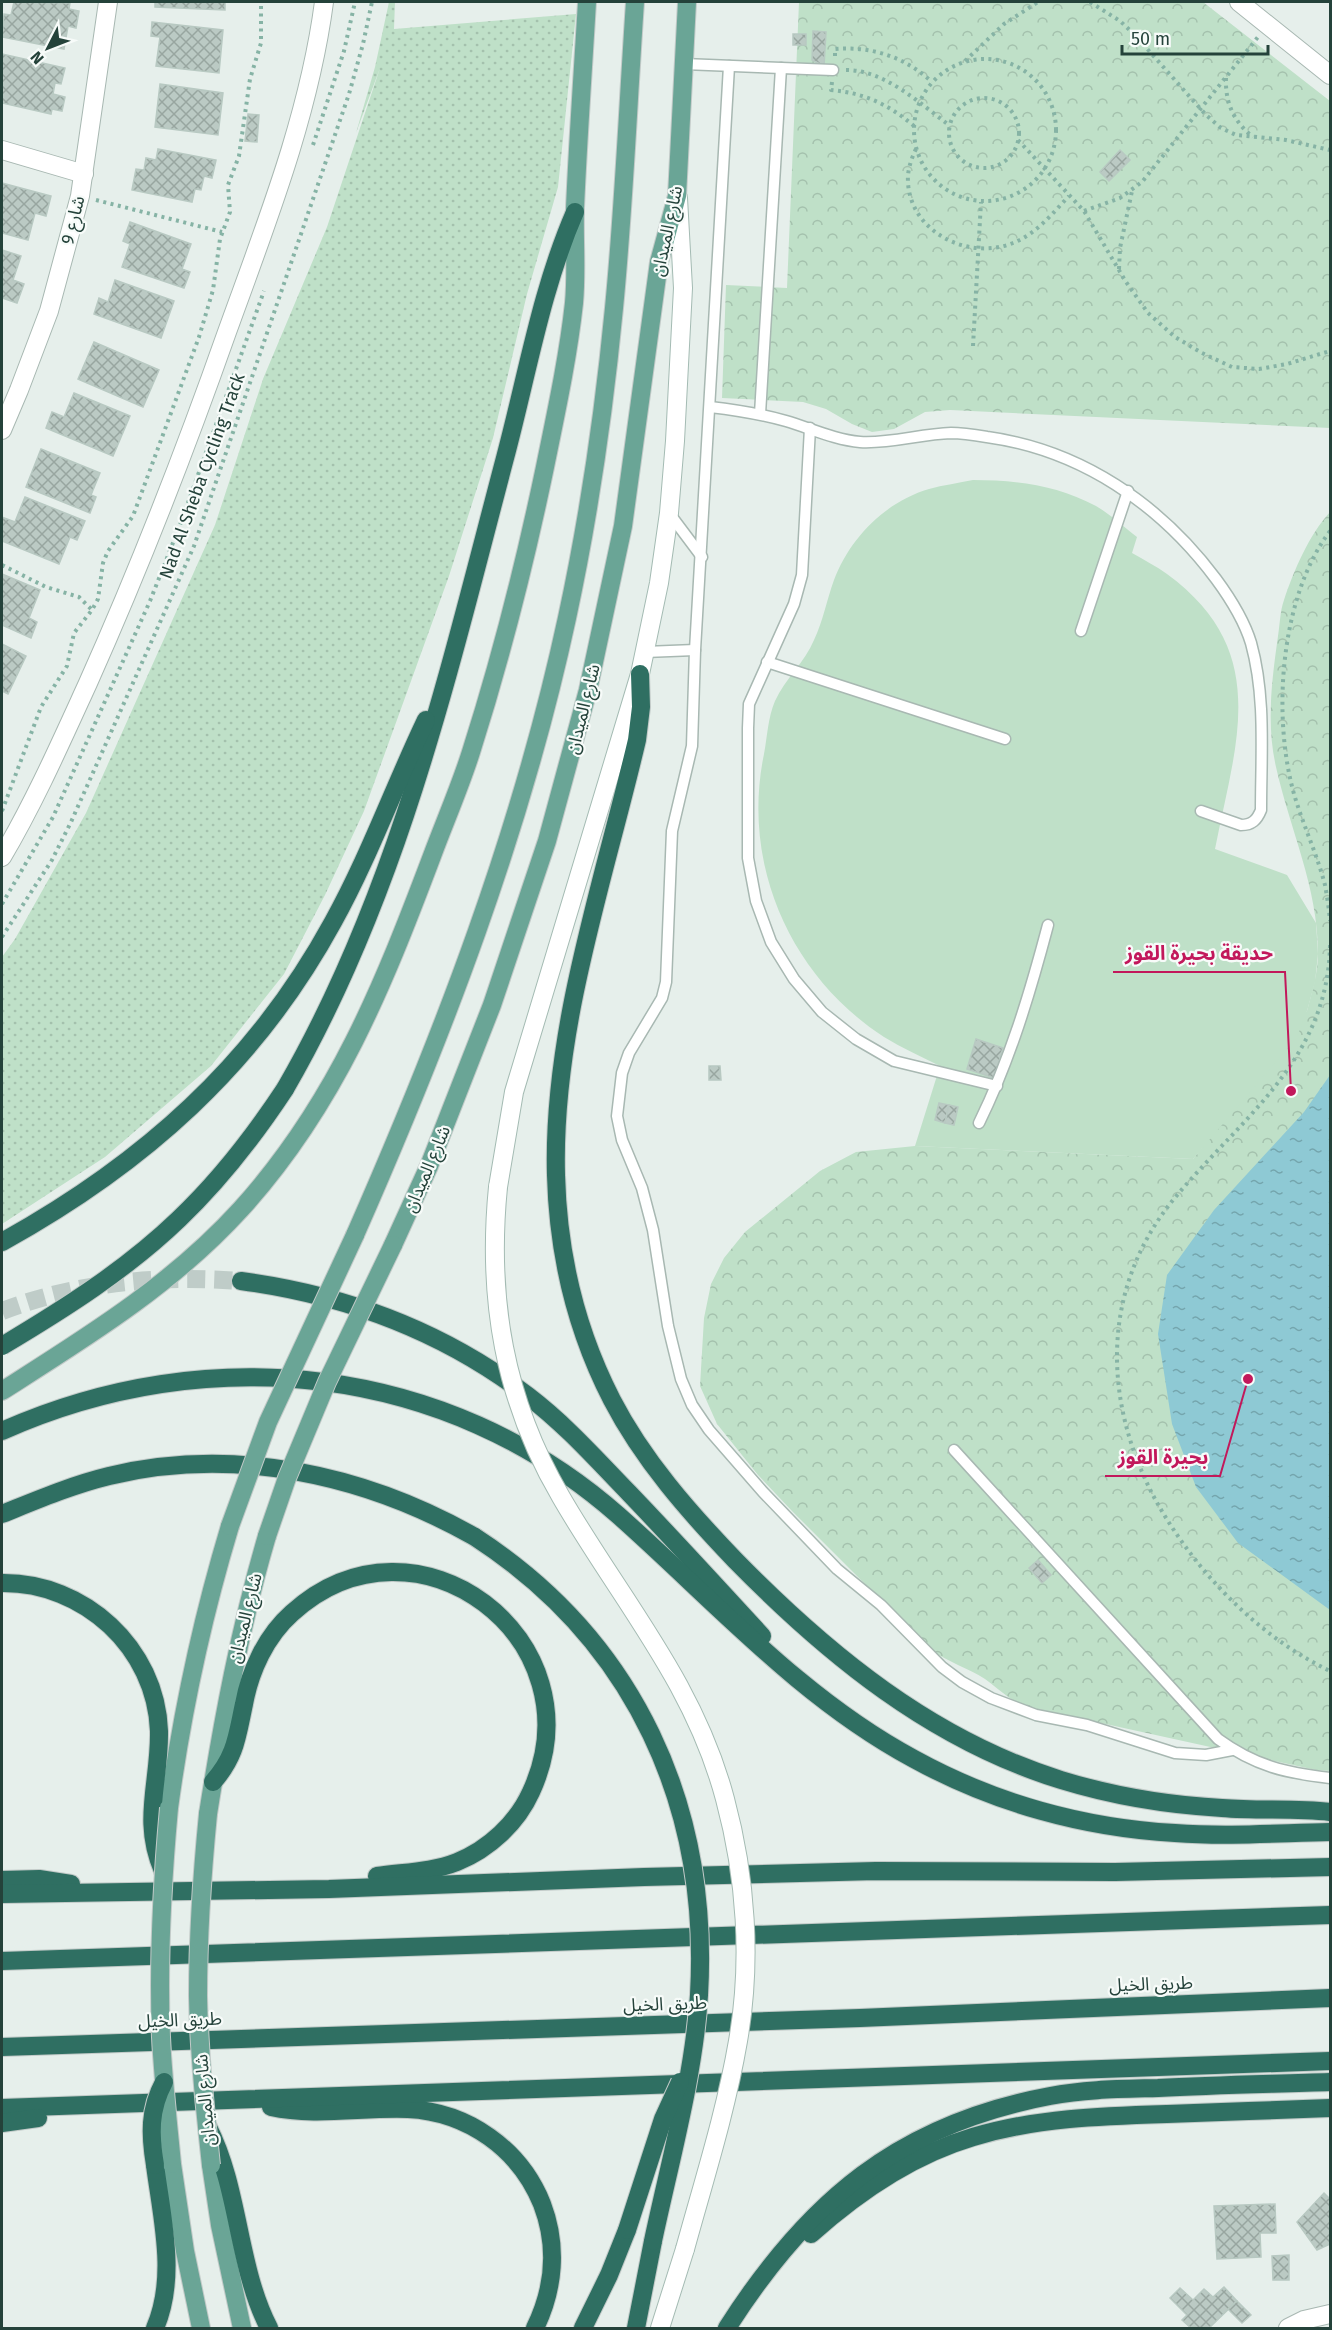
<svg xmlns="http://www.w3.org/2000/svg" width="1332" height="2330" font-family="'Fira Sans','Noto Sans Arabic',sans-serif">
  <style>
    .forest { fill: url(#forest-crowns) }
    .garden { fill: url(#garden-dots) }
    .pitch { fill: #bfe0c8 }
    .water { fill: url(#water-ripples) }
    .building { fill: url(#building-cross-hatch); stroke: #b8c9c2; stroke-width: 1.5 }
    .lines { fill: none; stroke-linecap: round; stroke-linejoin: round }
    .highway-tunnel { stroke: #bfccc8; stroke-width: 18; stroke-dasharray: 18 9; stroke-linecap: butt }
    .lane-casing { stroke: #a8b8b2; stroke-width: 13 }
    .street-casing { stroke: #a8b8b2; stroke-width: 20 }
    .secondary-casing { stroke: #a4bbb3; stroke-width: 20 }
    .primary-casing { stroke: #c2cac8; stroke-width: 20 }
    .highway-casing { stroke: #c2cac8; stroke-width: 20 }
    .path { stroke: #86b3a5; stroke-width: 4; stroke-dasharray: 3 4.5; stroke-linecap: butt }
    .lane { stroke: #fff; stroke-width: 10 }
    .street { stroke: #fff; stroke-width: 18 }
    .secondary { stroke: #fff; stroke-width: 18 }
    .primary { stroke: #6aa596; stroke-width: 18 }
    .highway { stroke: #2f6f62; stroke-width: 18 }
    .secondary-bridge-casing { stroke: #a4bbb3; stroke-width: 20; stroke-linecap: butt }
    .primary-bridge-casing { stroke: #c2cac8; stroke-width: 20; stroke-linecap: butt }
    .highway-bridge-casing { stroke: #c2cac8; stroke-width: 20; stroke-linecap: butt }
    .secondary-bridge { stroke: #fff; stroke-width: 18 }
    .primary-bridge { stroke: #6aa596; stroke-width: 18 }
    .highway-bridge { stroke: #2f6f62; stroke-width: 18 }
    .labels { text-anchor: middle; stroke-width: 4.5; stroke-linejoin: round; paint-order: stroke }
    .street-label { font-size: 18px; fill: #24423a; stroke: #f7fbf9 }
    .leader { fill: none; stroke: #c2185b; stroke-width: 2 }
    .callout-dot { fill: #c2185b; stroke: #f7fbf9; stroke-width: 2 }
    .callout-label { font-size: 20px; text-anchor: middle; font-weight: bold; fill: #c2185b; stroke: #f7fbf9; stroke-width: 4.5; stroke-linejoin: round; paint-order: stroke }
  </style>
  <defs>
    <pattern id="forest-crowns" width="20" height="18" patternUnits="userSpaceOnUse" patternTransform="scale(1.5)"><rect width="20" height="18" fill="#bfe0c8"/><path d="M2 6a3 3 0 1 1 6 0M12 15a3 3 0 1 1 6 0" fill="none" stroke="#a4c1ad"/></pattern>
    <pattern id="garden-dots" width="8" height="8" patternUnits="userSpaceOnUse" patternTransform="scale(1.5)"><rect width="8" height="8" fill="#bfe0c8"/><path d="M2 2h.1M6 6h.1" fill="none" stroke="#a4c1ad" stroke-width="1.8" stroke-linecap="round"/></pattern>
    <pattern id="water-ripples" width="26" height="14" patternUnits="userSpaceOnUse" patternTransform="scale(1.5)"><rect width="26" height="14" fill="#8ec9d4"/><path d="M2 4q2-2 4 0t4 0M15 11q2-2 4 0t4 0" fill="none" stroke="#74a5ad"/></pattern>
    <pattern id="building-cross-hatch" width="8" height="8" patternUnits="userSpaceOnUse" patternTransform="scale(1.5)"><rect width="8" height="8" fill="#bbcac4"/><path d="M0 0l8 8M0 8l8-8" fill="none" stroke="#98a6a0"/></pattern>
  </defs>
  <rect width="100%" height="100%" fill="#e6efeb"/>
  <!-- forest -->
  <g class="forest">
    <polygon points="799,2 1203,2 1330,101 1330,428 950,410 925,412 894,429 872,432 852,424 826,409 803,402 722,398 726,285 787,288"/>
    <path d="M1330,512V1771L1316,1770L1028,1707C1010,1701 1000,1690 985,1679C968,1668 948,1662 931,1650L792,1511L758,1475L717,1424L700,1386L704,1318L711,1284L724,1258L745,1232L820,1171L856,1152L915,1146L1193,1159L1307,1011C1312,992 1318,973 1318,953C1318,887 1290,830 1276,767C1266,724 1272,679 1278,636C1280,624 1280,611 1284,600C1294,570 1309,535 1330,512Z"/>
  </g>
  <!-- garden -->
  <polygon class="garden" points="389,2 395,2 394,29 576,14 558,187 527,294 493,438 449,576 364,811 325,895 284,974 211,1066 105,1157 2,1224 2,957 15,939 86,813 215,525 263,379 327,227 380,68 356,133 375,67"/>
  <!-- pitch -->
  <path class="pitch" d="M973,480C1016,480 1057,485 1096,506C1110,514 1124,527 1137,537L1132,553C1144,560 1156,566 1167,574C1272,651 1236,742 1215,849L1287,875L1316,923L1318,954L1315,982L1307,1011L1297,1037L1193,1159L915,1146L940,1066C922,1057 902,1048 884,1037C790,976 741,864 764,754C767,738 768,717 775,701C785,679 805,662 814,640C823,621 827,599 834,580C850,538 885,502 929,489C943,485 959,483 973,480Z"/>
  <!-- water -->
  <polygon class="water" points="1330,1075 1330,1610 1238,1543 1196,1487 1172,1424 1158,1334 1167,1275 1214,1210 1304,1112"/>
  <!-- building -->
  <g class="building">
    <polygon points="14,2 70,3 69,9 79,11 76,28 68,26 64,49 2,37 4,14 11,15"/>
    <polygon points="155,2 225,2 225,10 155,7"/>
    <polygon points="152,22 223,30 219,73 156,66 160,37 151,36"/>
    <polygon points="813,31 826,32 824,66 812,60"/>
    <rect x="793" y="34" width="13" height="11"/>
    <polygon points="2,54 65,68 61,84 55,83 53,94 65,97 62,111 52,109 51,114 2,103"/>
    <polygon points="160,84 223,93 218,135 155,127"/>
    <polygon points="248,114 259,115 257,142 245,141"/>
    <polygon points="158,149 216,160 212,178 204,176 201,190 195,189 192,202 132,190 136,169 144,170 146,158 156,160"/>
    <polygon points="1120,150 1130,160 1109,181 1100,172"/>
    <polygon points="2,183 51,196 46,216 35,213 28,240 2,233"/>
    <polygon points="130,222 191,244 182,269 190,272 184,288 122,267 130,244 123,241"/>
    <polygon points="2,250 21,256 13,280 24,284 17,303 2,298"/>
    <polygon points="115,280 174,301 161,338 94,314 99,298 108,302"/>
    <polygon points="94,342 159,370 143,407 78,379"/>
    <polygon points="74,393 130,416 113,456 46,428 52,412 64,417"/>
    <polygon points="41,449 100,473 91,495 96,497 90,513 26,487"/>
    <polygon points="25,497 85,521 77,540 70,537 59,564 2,541 2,517 15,522"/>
    <polygon points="2,574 40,590 29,618 37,622 31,638 2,625"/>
    <polygon points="2,644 26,656 8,694 2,691"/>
    <polygon points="976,1039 1003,1048 994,1078 967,1069"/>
    <polygon points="709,1066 720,1066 721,1080 709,1080"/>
    <polygon points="939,1103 949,1105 945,1123 935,1120"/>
    <polygon points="949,1105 958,1107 954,1125 945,1123"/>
    <polygon points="1038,1560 1051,1575 1042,1583 1029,1568"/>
    <polygon points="1324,2193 1330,2199 1330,2244 1317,2250 1297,2222"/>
    <polygon points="1275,2204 1276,2233 1260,2233 1261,2257 1217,2259 1214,2206"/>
    <polygon points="1289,2255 1289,2280 1273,2280 1272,2256"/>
    <polygon points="1224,2287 1237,2301 1209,2328 1191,2328 1182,2320 1187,2315 1170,2298 1180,2288 1193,2300 1204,2289 1213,2297"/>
    <polygon points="1237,2301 1251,2315 1242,2323 1228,2309"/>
  </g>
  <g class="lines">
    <!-- highway-tunnel -->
    <path class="highway-tunnel" d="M2,1311C78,1282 159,1275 241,1281"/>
    <defs>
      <g id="lane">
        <polyline points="684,64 833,70"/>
        <polyline points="729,66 695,650 692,746 672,831 666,982 662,998 629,1053 622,1073 617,1116 622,1140 642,1188 653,1230 668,1326 681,1379 692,1405 709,1430 763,1492 837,1569 881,1605 942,1667 962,1682 991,1698 1036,1715 1087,1725 1175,1753 1206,1755 1232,1750"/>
        <path d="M710,407C736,410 761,414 786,421C810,428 835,440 860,442C890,444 920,434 951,433C962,433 975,435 987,437C1081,450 1160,504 1216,579C1230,598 1244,620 1251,643C1266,697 1261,754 1261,810C1257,820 1252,825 1241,825L1201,811"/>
        <polyline points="760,414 781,68"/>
        <polyline points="810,428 802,575 794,604 749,704 748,728 748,858 756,901 771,942 794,979 822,1012 856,1039 894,1061 997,1086"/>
        <polyline points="669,513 702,557"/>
        <polyline points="1081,631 1128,491"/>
        <polyline points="645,652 695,650"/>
        <polyline points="767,662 1005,739"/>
        <path d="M979,1123C1010,1060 1030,993 1048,925"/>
        <path d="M954,1450L1218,1739C1255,1766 1286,1773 1330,1778"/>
      </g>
      <g id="street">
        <polyline points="1239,2 1330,75"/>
        <polyline points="2,150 84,174"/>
        <polyline points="2,430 19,390 49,311 80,196 108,2"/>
        <path d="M2,857C35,801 61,742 88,683C139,569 185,451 227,332C266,224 309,116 324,2"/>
        <polyline points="1288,2328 1304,2320 1330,2314"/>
      </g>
      <g id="secondary">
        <polyline points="498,1187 514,1092 640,674 659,583 669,513 675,441 683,288 678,198"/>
        <polyline points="660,2328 685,2249"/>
      </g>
      <g id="primary">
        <path d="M355,1235C443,1035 521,832 567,618C589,516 604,412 614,308C624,206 628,104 635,2"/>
        <polyline points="393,1245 429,1166 492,1005 547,841 588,690 623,526 659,262 677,196 687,2"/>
        <path d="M2,1391C87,1337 172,1285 241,1209C336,1104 383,986 432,856C445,821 460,787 471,752C501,658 525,563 545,467C556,413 568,358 574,303C577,271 574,240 575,208C578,139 583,70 587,2"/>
        <path d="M169,1808C182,1712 202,1619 230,1526"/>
        <path d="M208,1814C223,1719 240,1628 267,1536"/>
        <polyline points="172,2164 185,2251 201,2328"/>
        <polyline points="211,2165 220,2225 242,2328"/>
      </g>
      <g id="highway">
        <path d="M640,674L641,707L637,740C604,881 552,1029 556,1175C558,1253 576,1330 612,1400C643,1460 689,1512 735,1560C828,1655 932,1740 1061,1780C1113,1796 1167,1805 1222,1808C1258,1811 1295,1808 1330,1812"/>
        <path d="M285,1089C398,894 448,674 505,458C527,376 541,290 575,212"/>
        <path d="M2,1242C143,1164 255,1065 333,922C369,857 394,787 426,720"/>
        <path d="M241,1281C346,1295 443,1331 528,1396C566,1425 596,1459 629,1493C674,1540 718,1588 762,1636"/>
        <path d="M2,1431C208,1339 446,1364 618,1515C714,1600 800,1698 914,1759C994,1803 1084,1828 1175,1833C1227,1837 1279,1833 1330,1832"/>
        <path d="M2,1514C37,1500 72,1485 109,1476C234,1446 364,1474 475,1537"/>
        <path d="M2,1583C84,1582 156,1648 159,1731C160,1783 141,1820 163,1871"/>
        <path d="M213,1782C236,1756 237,1736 244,1704C250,1671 266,1636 292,1613C416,1500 601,1640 531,1792C517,1823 489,1849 457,1862C432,1872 404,1872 377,1876"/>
        <polyline points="2,1880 39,1879 71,1884"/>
        <polyline points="2,1894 329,1889 644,1877 876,1871 1115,1872 1330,1867"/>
        <polyline points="2,1961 1330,1915"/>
        <polyline points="2,2047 860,2018 1330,1998"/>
        <path d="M271,2107C316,2117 363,2107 408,2109C468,2112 520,2149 542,2204C558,2246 554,2289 535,2328"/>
        <polyline points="2,2108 1330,2061"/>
        <polyline points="2,2123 38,2118"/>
        <path d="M208,2127C240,2190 237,2266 269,2328"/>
        <path d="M155,2165C162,2219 177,2277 155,2328"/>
        <path d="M811,2234C859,2191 912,2155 973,2137C1036,2118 1102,2116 1167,2114C1221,2112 1276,2110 1330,2108"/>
        <polyline points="583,2328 609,2275 627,2230"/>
        <polyline points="636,2328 653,2241"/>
        <path d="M727,2328C808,2201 899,2124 1050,2096C1086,2089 1122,2089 1158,2088C1216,2085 1273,2084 1330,2082"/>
      </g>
    </defs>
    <!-- lane casing -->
    <use href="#lane" class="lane-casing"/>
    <!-- street casing -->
    <use href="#street" class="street-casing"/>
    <!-- secondary casing -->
    <use href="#secondary" class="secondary-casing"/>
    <!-- primary casing -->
    <use href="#primary" class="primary-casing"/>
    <!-- highway casing -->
    <use href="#highway" class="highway-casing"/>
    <!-- path -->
    <g class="path">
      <polyline points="1090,2 1120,21 1134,34 1206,115 1221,128 1236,135 1286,140 1330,150"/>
      <path d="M835,56V49C872,46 905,57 932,82"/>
      <circle cx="985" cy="130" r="71"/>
      <polyline points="965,61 1004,24 1038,2"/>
      <path d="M846,70C885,70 919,103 949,125"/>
      <path d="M1226,78C1225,103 1234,122 1253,137"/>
      <path d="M832,82L831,90C864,93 888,104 914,126"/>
      <circle cx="984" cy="133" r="35"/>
      <polyline points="1018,140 1084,211 1126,282 1148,313 1175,337 1202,353 1232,367 1259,369 1287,364 1330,351"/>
      <polyline points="313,145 344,51 355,2"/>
      <path d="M916,149C912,157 909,166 908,175C905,229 966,262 1013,243C1036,234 1052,214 1069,196"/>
      <polyline points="96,200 222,232"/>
      <polyline points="1084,211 1120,198 1142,182 1258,37"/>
      <polyline points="1119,269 1120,248 1132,191"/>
      <polyline points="973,346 981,202"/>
      <path d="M1330,531C1280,597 1272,716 1294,794C1303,825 1317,854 1325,885C1327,896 1329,909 1330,921"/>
      <polyline points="2,565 46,587 79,597 92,610"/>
      <polyline points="2,811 41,707 67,666 74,633 92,610 98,599 103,563 108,551 133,516 199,337 213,290 220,239 230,212 228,185 239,156 250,79 261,43 261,2"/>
      <polyline points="2,904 53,817 150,601 180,525 264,291"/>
      <polyline points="2,937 52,860 71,822 194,546 349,94 363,44 372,2"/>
      <path d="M1330,945C1328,1058 1244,1116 1178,1194C1101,1284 1101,1398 1155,1499C1194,1570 1257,1636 1330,1671"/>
    </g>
    <!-- lane -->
    <use href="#lane" class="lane"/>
    <!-- street -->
    <use href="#street" class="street"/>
    <!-- secondary -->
    <use href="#secondary" class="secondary"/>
    <!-- primary -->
    <use href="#primary" class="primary"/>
    <!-- highway -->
    <use href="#highway" class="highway"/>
    <defs>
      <path id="secondary-bridge" d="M498,1187C487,1298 504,1400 561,1497C620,1599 694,1682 725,1799C746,1877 752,1961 738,2041C726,2111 704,2180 685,2249"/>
      <g id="primary-bridge">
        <polyline points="230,1526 268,1422 355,1235"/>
        <polyline points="267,1536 287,1478 327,1382 393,1245"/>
        <path d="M169,1808C162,1884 158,1960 161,2037C163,2079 168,2122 172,2164"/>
        <path d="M208,1814C202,1875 198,1935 198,1996C199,2053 205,2109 211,2165"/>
      </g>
      <g id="highway-bridge">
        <path d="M2,1346C64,1309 126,1270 179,1219C220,1180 254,1136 285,1089"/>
        <path d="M475,1537C635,1641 710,1806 699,1995C694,2076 670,2161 653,2241"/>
        <path d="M155,2165C150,2135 149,2110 164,2082"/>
        <polyline points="627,2230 663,2119 680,2082"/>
      </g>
    </defs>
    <!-- secondary-bridge casing -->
    <use href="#secondary-bridge" class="secondary-bridge-casing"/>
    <!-- primary-bridge casing -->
    <use href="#primary-bridge" class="primary-bridge-casing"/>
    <!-- highway-bridge casing -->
    <use href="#highway-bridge" class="highway-bridge-casing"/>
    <!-- secondary-bridge -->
    <use href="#secondary-bridge" class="secondary-bridge"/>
    <!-- primary-bridge -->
    <use href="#primary-bridge" class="primary-bridge"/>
    <!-- highway-bridge -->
    <use href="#highway-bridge" class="highway-bridge"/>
  </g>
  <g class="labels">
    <!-- street labels -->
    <g class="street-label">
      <text transform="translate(73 220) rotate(-76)" y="6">شارع 9</text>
      <text transform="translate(667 231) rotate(-78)" y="6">شارع الميدان</text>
      <text transform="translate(202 476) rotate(-70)" y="6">Nad Al Sheba Cycling Track</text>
      <text transform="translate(583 709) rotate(-76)" y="6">شارع الميدان</text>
      <text transform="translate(427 1169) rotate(-67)" y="6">شارع الميدان</text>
      <text transform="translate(245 1618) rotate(-76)" y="6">شارع الميدان</text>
      <text transform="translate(1151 1984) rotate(-2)" y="6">طريق الخيل</text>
      <text transform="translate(665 2004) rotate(-2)" y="6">طريق الخيل</text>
      <text transform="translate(180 2020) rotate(-2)" y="6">طريق الخيل</text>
      <text transform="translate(205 2100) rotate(-95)" y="6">شارع الميدان</text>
    </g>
  </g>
  <!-- callouts -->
  <path class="leader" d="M1291 1091L1285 972H1113M1248 1379L1220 1476H1105"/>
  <g class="callout-dot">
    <circle cx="1291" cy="1091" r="6"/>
    <circle cx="1248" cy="1379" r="6"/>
  </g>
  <g class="callout-label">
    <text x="1199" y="960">حديقة بحيرة القوز</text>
    <text x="1163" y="1464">بحيرة القوز</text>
  </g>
  <!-- border -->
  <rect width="1332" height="2330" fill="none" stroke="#24423a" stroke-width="6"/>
  <!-- north arrow -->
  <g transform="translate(48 48) rotate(228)" stroke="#f7fbf9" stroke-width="4.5" paint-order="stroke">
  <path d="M0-4.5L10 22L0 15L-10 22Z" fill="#24423a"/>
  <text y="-9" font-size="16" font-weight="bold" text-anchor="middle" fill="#24423a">N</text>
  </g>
  <!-- scale -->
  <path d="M1122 45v9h146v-9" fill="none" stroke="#24423a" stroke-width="3"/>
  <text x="1131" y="45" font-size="18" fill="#24423a" stroke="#f7fbf9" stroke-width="4.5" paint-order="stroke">50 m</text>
</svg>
